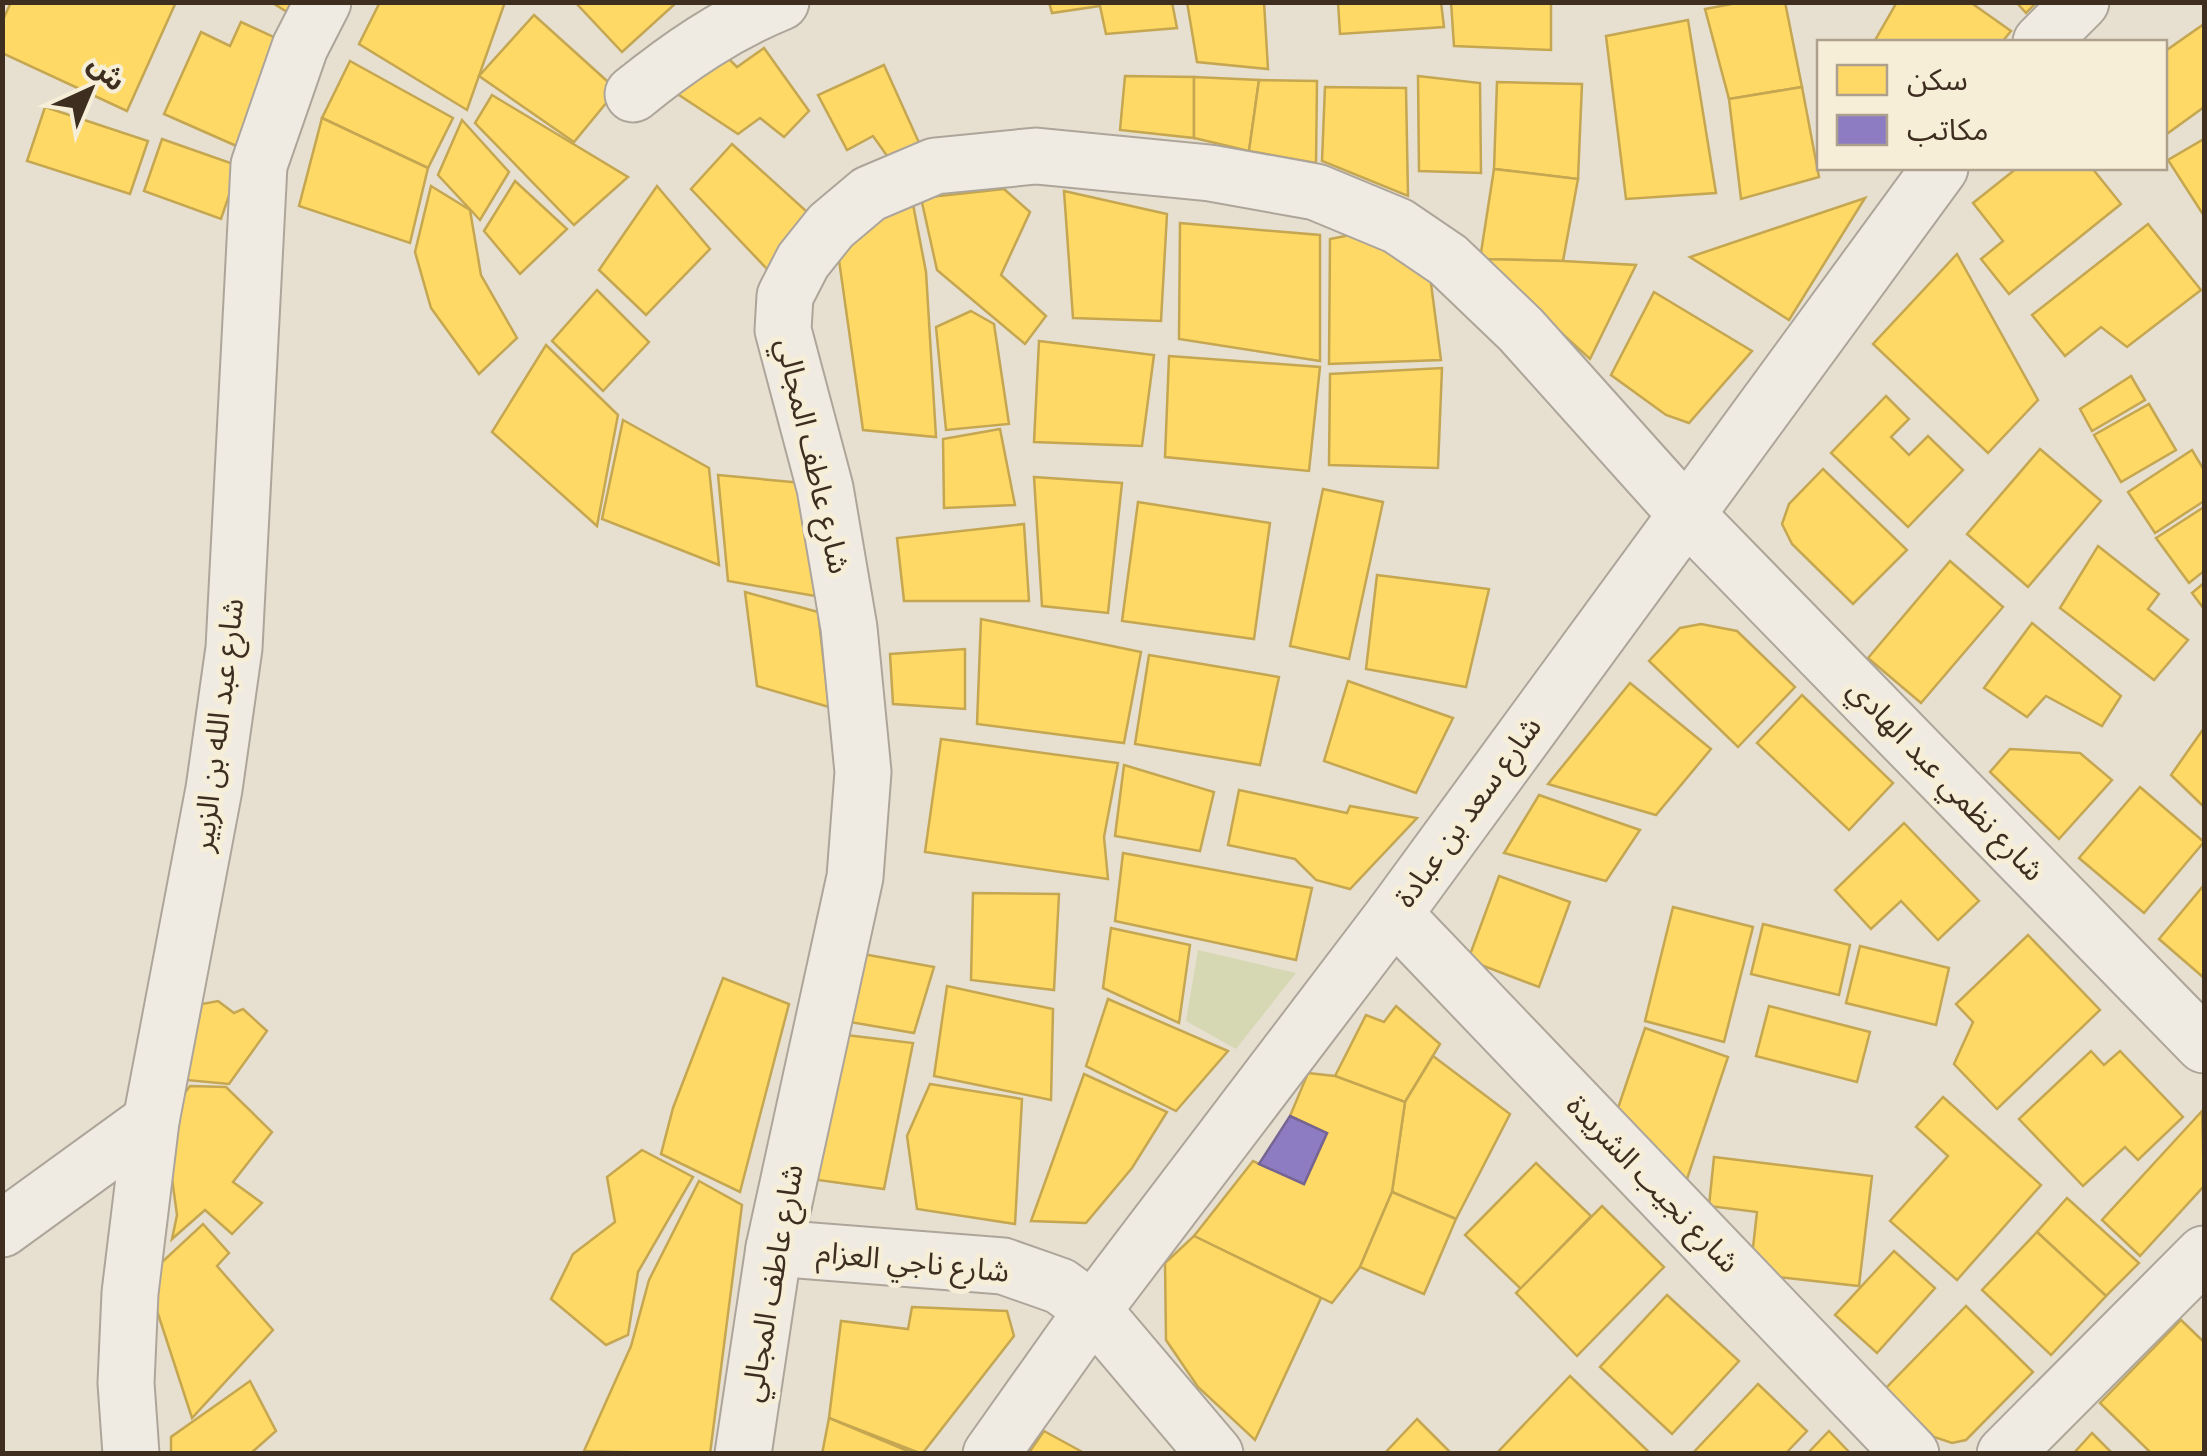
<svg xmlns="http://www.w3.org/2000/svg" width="2207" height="1456" font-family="'Playfair Display','Noto Sans Arabic',serif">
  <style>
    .green { fill: #d6d7b3 }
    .homes { fill: #ffd966; stroke: #c5a651; stroke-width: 2.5 }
    .offices { fill: #8e7cc3; stroke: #766592; stroke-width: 2.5 }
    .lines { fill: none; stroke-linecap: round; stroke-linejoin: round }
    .minor-casing { stroke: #ada599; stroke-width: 59 }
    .minor { stroke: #efebe3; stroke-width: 55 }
    .labels { text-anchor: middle; stroke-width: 10; stroke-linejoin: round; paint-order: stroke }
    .street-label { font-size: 30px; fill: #3d2e20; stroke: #f7eed8 }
  </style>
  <rect width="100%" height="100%" fill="#e7e0d1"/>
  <!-- green -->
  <polygon class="green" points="1198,950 1296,973 1236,1049 1186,1021"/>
  <!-- homes -->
  <g class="homes">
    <polygon points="11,2 176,2 127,111 2,53 2,22"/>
    <polygon points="271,2 299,2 292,15"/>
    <polygon points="380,2 505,2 467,110 359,44"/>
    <polygon points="575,2 677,2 622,52"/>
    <polygon points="1049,2 1172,2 1177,28 1106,34 1100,6 1052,13"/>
    <polygon points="1187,2 1264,2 1268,69 1197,62"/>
    <polygon points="1338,2 1441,2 1444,27 1340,34"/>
    <polygon points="1451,2 1551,2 1551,50 1454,46"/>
    <polygon points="1742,2 1785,2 1802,87 1729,99 1705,9"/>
    <polygon points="1897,2 1970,2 2011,31 2002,42 1874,42"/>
    <polygon points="2016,2 2037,2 2026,13"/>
    <polygon points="534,15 617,90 574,142 479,76"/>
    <polygon points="1688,20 1716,193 1626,199 1606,36"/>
    <polygon points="241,22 289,44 241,148 164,114 201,32 230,46"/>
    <polygon points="2204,24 2204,107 2164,136 2164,52"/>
    <polygon points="764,48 809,111 784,137 760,118 738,134 676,93 719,49 737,67"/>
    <polygon points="350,61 453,118 428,168 322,118"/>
    <polygon points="884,65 921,147 890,160 873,136 847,150 818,95"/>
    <polygon points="1125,76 1194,77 1194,138 1120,130"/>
    <polygon points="1418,76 1480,83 1481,173 1419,171"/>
    <polygon points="1194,77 1259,80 1249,151 1194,138"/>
    <polygon points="1259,80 1317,81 1316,163 1249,151"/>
    <polygon points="1497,82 1582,84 1578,179 1494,169"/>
    <polygon points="1325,87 1406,88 1408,196 1322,161"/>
    <polygon points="1802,87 1819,177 1741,199 1729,99"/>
    <polygon points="492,95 628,177 574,225 475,123"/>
    <polygon points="45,107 148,141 130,194 27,161"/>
    <polygon points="322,118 428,168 410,243 299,206"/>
    <polygon points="462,120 509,172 480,220 438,175"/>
    <polygon points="162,139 239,166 221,219 144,191"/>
    <polygon points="2204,139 2204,216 2168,160"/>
    <polygon points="732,144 816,220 767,269 691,189"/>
    <polygon points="2017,168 2092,168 2121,204 2009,294 1981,259 2003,241 1973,203"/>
    <polygon points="1494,169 1578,179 1563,261 1480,259"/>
    <polygon points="515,181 567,229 520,274 484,231"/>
    <polygon points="431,186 470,210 481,275 517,338 479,374 431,308 415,252"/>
    <polygon points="657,186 710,249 646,315 599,270"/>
    <polygon points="1004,189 1030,212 1001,275 1046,316 1025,344 937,270 921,198"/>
    <polygon points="1064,191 1167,214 1161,321 1073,318"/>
    <polygon points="1865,198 1789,320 1690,257"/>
    <polygon points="912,199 926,272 936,437 863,430 837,246"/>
    <polygon points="1180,223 1320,235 1320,361 1179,339"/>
    <polygon points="2148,224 2201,290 2127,347 2101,327 2065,356 2032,315"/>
    <polygon points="1375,230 1429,268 1441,360 1329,364 1330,239"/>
    <polygon points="1957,254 2038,400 1988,453 1873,344"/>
    <polygon points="1480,259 1563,261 1636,265 1590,359"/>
    <polygon points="597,290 649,342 603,391 552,341"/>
    <polygon points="1654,292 1752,351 1689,423 1666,415 1611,375"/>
    <polygon points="971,311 994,324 1009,424 946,430 936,327"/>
    <polygon points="1039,341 1154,355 1142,446 1034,442"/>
    <polygon points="546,345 618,415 597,526 492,432"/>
    <polygon points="1169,356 1320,367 1309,471 1165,457"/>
    <polygon points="1442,368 1438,468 1329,465 1330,374"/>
    <polygon points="2131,376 2145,400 2092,431 2080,409"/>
    <polygon points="1886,396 1909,419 1891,437 1909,455 1928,436 1963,470 1908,527 1831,453"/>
    <polygon points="2149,404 2176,450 2121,482 2094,435"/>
    <polygon points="623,420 709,468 719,565 602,519"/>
    <polygon points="1000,429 1015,505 944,508 943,439"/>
    <polygon points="2040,449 2101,501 2028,587 1967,534"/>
    <polygon points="2192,450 2204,470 2204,501 2155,533 2128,492"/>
    <polygon points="1823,469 1907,550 1853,604 1792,544 1782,524 1789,504"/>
    <polygon points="718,475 813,484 821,597 728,581"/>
    <polygon points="1034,477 1122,483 1108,613 1042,606"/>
    <polygon points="1323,489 1383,502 1349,659 1290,646"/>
    <polygon points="1138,502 1270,523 1254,639 1122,621"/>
    <polygon points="2204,507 2204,571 2189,583 2156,538"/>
    <polygon points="1024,524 1029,601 904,601 897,538"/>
    <polygon points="2098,546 2159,594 2148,609 2188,640 2154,680 2060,608"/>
    <polygon points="1950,561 2003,607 1921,703 1868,658"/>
    <polygon points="1377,575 1489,589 1466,687 1366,669"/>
    <polygon points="2204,583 2204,609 2192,593"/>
    <polygon points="745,592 818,612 829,707 757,686"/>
    <polygon points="981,619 1141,652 1124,743 977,724"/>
    <polygon points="2032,623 2121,696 2102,726 2046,696 2027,717 1984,688"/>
    <polygon points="1701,624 1737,631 1795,687 1738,747 1649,661 1680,628"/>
    <polygon points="965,649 965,709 893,704 890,654"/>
    <polygon points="1149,655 1279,677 1260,765 1135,744"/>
    <polygon points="1348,681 1453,718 1416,793 1324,761"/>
    <polygon points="1630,683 1711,749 1656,815 1548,784"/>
    <polygon points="1802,695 1893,783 1849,830 1757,743"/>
    <polygon points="2204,728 2204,807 2171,775"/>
    <polygon points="941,739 1118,763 1104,837 1108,879 925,852"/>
    <polygon points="2010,749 2080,753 2112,780 2059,839 1990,772"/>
    <polygon points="1124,765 1214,792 1200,851 1115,836"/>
    <polygon points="2140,787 2204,842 2144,913 2079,858"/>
    <polygon points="1239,790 1347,813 1350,806 1417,818 1350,889 1316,880 1295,859 1228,845"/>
    <polygon points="1539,795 1640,830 1606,881 1504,853"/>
    <polygon points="1904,823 1979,901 1938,940 1901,901 1871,929 1835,890"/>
    <polygon points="1123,853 1312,888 1296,960 1115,921"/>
    <polygon points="1499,876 1570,902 1539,987 1468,960"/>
    <polygon points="2204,885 2204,978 2159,939"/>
    <polygon points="973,893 1059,894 1054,990 971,980"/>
    <polygon points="1673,907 1753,927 1724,1042 1645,1021"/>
    <polygon points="1763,924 1850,945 1839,995 1751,974"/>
    <polygon points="1111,928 1190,945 1179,1023 1103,988"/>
    <polygon points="2028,935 2100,1010 1997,1109 1954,1064 1973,1022 1956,1004"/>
    <polygon points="1860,946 1949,968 1936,1025 1846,1003"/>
    <polygon points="863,954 934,967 914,1033 850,1022"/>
    <polygon points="723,978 789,1004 740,1192 661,1154 673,1108"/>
    <polygon points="947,986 1053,1009 1051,1100 934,1076"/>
    <polygon points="1108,999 1228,1051 1176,1111 1086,1066"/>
    <polygon points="218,1001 234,1013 243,1009 267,1031 229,1084 186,1080 202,1004"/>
    <polygon points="1396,1006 1440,1044 1405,1102 1335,1076 1366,1015 1384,1022"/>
    <polygon points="1769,1006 1870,1032 1857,1082 1756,1056"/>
    <polygon points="1645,1028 1728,1057 1685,1185 1616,1114"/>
    <polygon points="846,1035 913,1043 884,1189 818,1180 816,1134"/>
    <polygon points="2091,1051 2104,1065 2120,1051 2183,1117 2138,1160 2125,1147 2083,1186 2019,1119"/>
    <polygon points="1433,1056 1510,1114 1456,1219 1392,1192 1405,1102"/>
    <polygon points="1308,1073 1335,1076 1405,1102 1392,1192 1360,1267 1332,1303 1194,1236 1253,1161 1304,1184 1327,1133 1290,1116"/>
    <polygon points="1084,1074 1167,1112 1132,1168 1086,1223 1031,1221"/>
    <polygon points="930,1084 1022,1099 1015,1224 917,1209 907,1136"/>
    <polygon points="190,1086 226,1087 272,1132 233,1182 262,1203 232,1234 205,1210 172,1239 177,1215 164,1120"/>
    <polygon points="1943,1097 2041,1185 1957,1280 1890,1221 1948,1156 1916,1127"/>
    <polygon points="2202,1111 2204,1186 2140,1256 2102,1220"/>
    <polygon points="642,1150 693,1177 638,1272 628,1335 606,1345 551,1299 573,1254 615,1222 607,1177"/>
    <polygon points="1714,1157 1872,1176 1859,1286 1750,1274 1757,1212 1709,1206"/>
    <polygon points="1536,1163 1591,1216 1521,1289 1465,1235"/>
    <polygon points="699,1181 742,1205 710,1454 584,1451 631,1346 649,1280"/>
    <polygon points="1392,1192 1456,1219 1424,1294 1360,1267"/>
    <polygon points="2067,1198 2139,1263 2106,1296 2037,1232"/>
    <polygon points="1602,1206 1664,1267 1577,1356 1516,1293"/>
    <polygon points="203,1224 229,1253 217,1266 273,1330 192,1418 146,1277"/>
    <polygon points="2037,1232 2106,1296 2051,1355 1982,1290"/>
    <polygon points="1194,1236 1321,1298 1255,1440 1198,1387 1166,1340 1165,1263"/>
    <polygon points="1894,1251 1935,1288 1877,1353 1835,1315"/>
    <polygon points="1667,1295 1739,1361 1672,1434 1600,1367"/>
    <polygon points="1966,1306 2033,1372 1966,1440 1952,1443 1934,1437 1885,1389"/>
    <polygon points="912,1307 1007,1311 1014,1336 922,1454 829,1418 841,1321 908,1329"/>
    <polygon points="2181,1320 2204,1342 2204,1454 2152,1454 2100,1403"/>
    <polygon points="1570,1376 1651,1454 1496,1454"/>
    <polygon points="250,1381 276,1431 250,1454 171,1454 171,1437"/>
    <polygon points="1758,1384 1807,1431 1785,1454 1692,1454"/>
    <polygon points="829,1418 915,1454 822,1454"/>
    <polygon points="1417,1419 1452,1454 1384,1454"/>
    <polygon points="1044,1431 1086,1454 1028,1454"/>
    <polygon points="1829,1431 1851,1454 1807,1454"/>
    <polygon points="2092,1433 2113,1454 2073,1454"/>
  </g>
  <!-- offices -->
  <polygon class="offices" points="1290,1116 1327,1133 1304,1184 1259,1164"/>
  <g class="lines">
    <defs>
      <g id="minor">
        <polyline points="2041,42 2081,2"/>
        <path d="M633,94C680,56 725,25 781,2"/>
        <polyline points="1394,914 1911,1454"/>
        <polyline points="2,1229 151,1121"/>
        <polyline points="774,1248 1003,1266 1060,1286 1093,1310 1215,1454"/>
        <polyline points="131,1454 126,1383 130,1293 151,1121 214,789 234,648 259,165 300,47 323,2"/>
        <polyline points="743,1454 774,1248 855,877 863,772 849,628 825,488 783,330 785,296 803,261 831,226 869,194 935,166 1036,156 1210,173 1316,192 1398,226 1448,260 1521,330 1687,515 2204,1045"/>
        <polyline points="991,1454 1093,1310 1394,914 1940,168"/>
        <polyline points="2005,1454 2204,1254"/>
      </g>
    </defs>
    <!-- minor casing -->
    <use href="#minor" class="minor-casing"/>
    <!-- minor -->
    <use href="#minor" class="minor"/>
  </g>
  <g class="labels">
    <!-- street labels -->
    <g class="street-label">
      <text transform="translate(813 456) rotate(77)" y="10">شارع عاطف المجالي</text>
      <text transform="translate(218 725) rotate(-83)" y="10">شارع عبد الله بن الزبير</text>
      <text transform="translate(1946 780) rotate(46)" y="10">شارع نظمي عبد الهادي</text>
      <text transform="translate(1468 812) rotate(-54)" y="10">شارع سعد بن عبادة</text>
      <text transform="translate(1653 1184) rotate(46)" y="10">شارع نجيب الشريدة</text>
      <text transform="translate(913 1262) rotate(6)" y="10">شارع ناجي العزام</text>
      <text transform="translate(772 1283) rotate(-80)" y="10">شارع عاطف المجالي</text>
    </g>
  </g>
  <!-- border -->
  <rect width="2207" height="1456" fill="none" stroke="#3d2e20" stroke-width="10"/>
  <!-- legend -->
  <rect x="1817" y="40" width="350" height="130" fill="#f7eed8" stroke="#ada18e" stroke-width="2.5"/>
  <rect x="1837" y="65" width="50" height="30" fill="#ffd966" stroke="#ada18e" stroke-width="2.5"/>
  <text x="1907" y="90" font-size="30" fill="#3d2e20">سكن</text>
  <rect x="1837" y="115" width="50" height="30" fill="#8e7cc3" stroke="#ada18e" stroke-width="2.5"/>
  <text x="1907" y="140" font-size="30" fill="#3d2e20">مكاتب</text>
  <!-- north arrow -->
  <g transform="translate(90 90) rotate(44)" stroke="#f7eed8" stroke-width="8" paint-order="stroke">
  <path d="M0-8L18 38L0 25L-18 38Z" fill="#3d2e20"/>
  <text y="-15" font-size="28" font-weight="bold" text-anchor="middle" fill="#3d2e20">ش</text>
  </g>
</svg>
